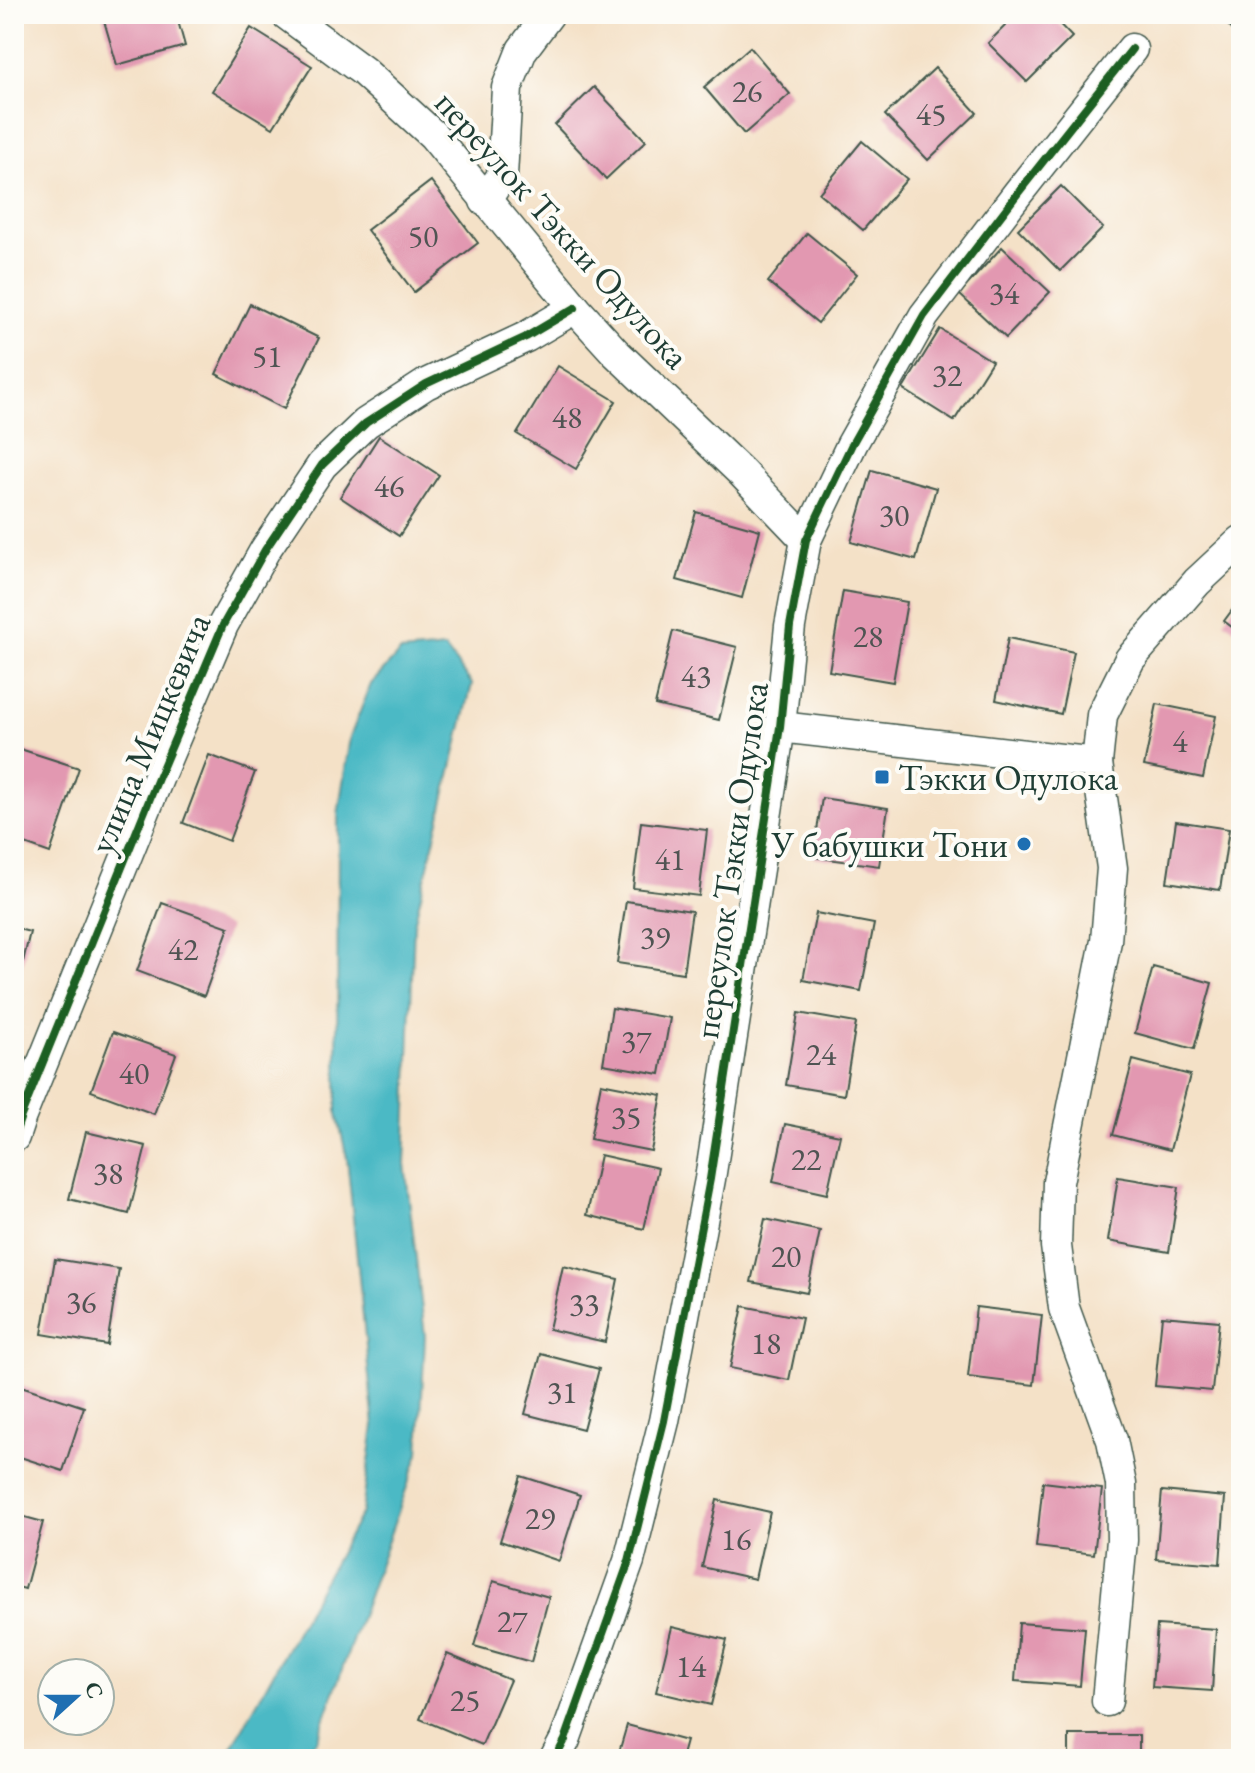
<svg xmlns="http://www.w3.org/2000/svg" width="1255" height="1773" font-family="'EB Garamond',serif">
  <style>
    .water { fill: #4bb9c5; stroke: #357b7c; stroke-width: 2 }
    .building { fill: #e298b1 }
    .lines { fill: none; stroke-linecap: round; stroke-linejoin: round }
    .minor-casing { stroke: #3f564a; stroke-width: 33 }
    .minor { stroke: #fff; stroke-width: 30 }
    .cycleway-casing { stroke: #fdfcf7; stroke-width: 13 }
    .cycleway { stroke: #1b5e20; stroke-width: 8 }
    .poi-dot { fill: #1f6fb2; stroke: #fdfcf7; stroke-width: 3 }
    .labels { text-anchor: middle; stroke-width: 8; stroke-linejoin: round; paint-order: stroke }
    .number-label { font-size: 32px; fill: #505453 }
    .street-label { font-size: 36px; fill: #1f3d34; stroke: #fdfcf7 }
    .poi-label { font-size: 36px; fill: #1f3d34; stroke: #fdfcf7; text-anchor: start }
  </style>
  <rect width="100%" height="100%" fill="#fdfcf7"/>
  <filter id="ink" filterUnits="userSpaceOnUse"><feTurbulence type="fractalNoise" baseFrequency=".0125" numOctaves="2"/><feDisplacementMap in="SourceGraphic" scale="16" xChannelSelector="R" yChannelSelector="G"/><feConvolveMatrix kernelMatrix="1 2 1 2 8 2 1 2 1" color-interpolation-filters="sRGB"/></filter>
  <filter id="wash" filterUnits="userSpaceOnUse"><feTurbulence type="fractalNoise" baseFrequency=".006" numOctaves="4" result="noise"/><feDisplacementMap in="SourceGraphic" scale="32" xChannelSelector="R" yChannelSelector="G"/><feGaussianBlur stdDeviation="1.8" result="paint"/><feColorMatrix in="noise" values="0 0 0 0 0 0 0 0 0 0 0 0 0 0 0 0 0 1.4 0 .05"/><feComposite in="paint" operator="in"/></filter>
  <g filter="url(#wash)">
    <rect width="100%" height="100%" fill="#f4e1c7"/>
    <!-- water -->
    <polygon class="water" points="445,648 472,684 414,924 405,1164 425,1336 419,1453 317,1740 298,1759 221,1759 232,1748 362,1512 374,1426 347,1158 337,1114 338,815 350,737 371,684 400,652"/>
    <g id="blocks">
      <!-- building -->
      <g class="building">
        <polygon points="102,14 176,14 185,46 117,65"/>
        <polygon points="618,14 639,14 630,24"/>
        <polygon points="1017,14 1050,14 1072,37 1027,82 988,43"/>
        <polygon points="1219,14 1241,14 1241,25 1233,31"/>
        <polygon points="251,28 312,66 273,128 212,91"/>
        <polygon points="750,47 790,94 744,134 704,87"/>
        <polygon points="935,68 977,113 928,160 885,115"/>
        <polygon points="594,87 646,141 606,179 555,125"/>
        <polygon points="862,141 907,179 863,230 819,193"/>
        <polygon points="431,181 478,243 414,292 367,230"/>
        <polygon points="1061,186 1103,228 1060,271 1018,229"/>
        <polygon points="807,233 857,274 818,323 768,282"/>
        <polygon points="1002,247 1050,292 1006,338 959,294"/>
        <polygon points="250,304 319,338 284,409 216,374"/>
        <polygon points="940,329 992,361 954,421 903,389"/>
        <polygon points="558,366 616,401 576,469 517,434"/>
        <polygon points="379,436 439,475 399,536 340,497"/>
        <polygon points="872,470 936,488 916,560 851,542"/>
        <polygon points="696,512 760,530 742,598 677,580"/>
        <polygon points="843,591 907,602 893,682 829,671"/>
        <polygon points="1241,598 1241,634 1224,621"/>
        <polygon points="673,631 737,647 719,720 655,705"/>
        <polygon points="1008,638 1074,652 1061,714 996,700"/>
        <polygon points="1157,704 1216,716 1203,778 1144,766"/>
        <polygon points="14,747 79,768 50,853 14,840"/>
        <polygon points="209,755 255,772 229,841 183,823"/>
        <polygon points="822,798 888,808 879,866 813,857"/>
        <polygon points="1176,821 1229,829 1220,890 1167,882"/>
        <polygon points="641,822 707,830 699,896 633,888"/>
        <polygon points="626,901 692,911 683,973 617,963"/>
        <polygon points="162,903 229,927 204,996 137,971"/>
        <polygon points="816,913 874,924 861,991 803,980"/>
        <polygon points="14,928 30,932 15,996 14,996"/>
        <polygon points="1153,967 1212,983 1194,1049 1135,1033"/>
        <polygon points="612,1008 670,1018 660,1074 603,1064"/>
        <polygon points="798,1013 856,1023 844,1095 786,1085"/>
        <polygon points="113,1032 176,1054 154,1114 91,1091"/>
        <polygon points="1133,1060 1190,1075 1170,1150 1113,1135"/>
        <polygon points="601,1083 662,1095 651,1151 590,1139"/>
        <polygon points="785,1124 840,1135 827,1194 773,1182"/>
        <polygon points="86,1132 146,1146 129,1214 69,1199"/>
        <polygon points="600,1155 658,1168 644,1229 587,1215"/>
        <polygon points="1118,1177 1179,1187 1169,1252 1108,1241"/>
        <polygon points="765,1219 820,1231 807,1293 751,1282"/>
        <polygon points="55,1259 119,1269 107,1345 42,1334"/>
        <polygon points="563,1266 618,1279 605,1342 549,1329"/>
        <polygon points="743,1306 802,1318 789,1380 730,1368"/>
        <polygon points="976,1307 1042,1315 1034,1385 968,1377"/>
        <polygon points="1162,1316 1219,1321 1212,1391 1155,1386"/>
        <polygon points="541,1354 599,1369 583,1429 525,1414"/>
        <polygon points="21,1386 84,1407 63,1471 14,1455 14,1407"/>
        <polygon points="521,1476 580,1495 559,1561 500,1541"/>
        <polygon points="1043,1482 1102,1489 1094,1554 1036,1547"/>
        <polygon points="1162,1491 1225,1497 1220,1564 1156,1559"/>
        <polygon points="717,1500 770,1512 755,1579 702,1567"/>
        <polygon points="14,1514 43,1522 25,1589 14,1586"/>
        <polygon points="493,1581 549,1597 531,1662 474,1646"/>
        <polygon points="1019,1623 1085,1628 1080,1686 1015,1681"/>
        <polygon points="1157,1625 1216,1629 1212,1691 1152,1687"/>
        <polygon points="672,1627 727,1640 711,1705 656,1692"/>
        <polygon points="447,1654 510,1680 482,1745 420,1719"/>
        <polygon points="627,1725 686,1741 681,1759 617,1759"/>
        <rect x="1069" y="1735" width="70" height="24"/>
      </g>
    </g>
  </g>
  <g filter="url(#ink)">
    <use href="#blocks" fill-opacity="0" stroke="#3f564a" stroke-width="2"/>
    <g class="lines">
      <defs>
        <g id="minor">
          <polyline points="286,14 363,71 433,135 575,308 616,353 741,472 806,540"/>
          <polyline points="485,201 502,176 507,88 522,50 549,14"/>
          <polyline points="780,727 1097,763 1102,715 1130,659 1197,582 1241,541"/>
          <polyline points="1097,763 1112,868 1106,941 1058,1182 1056,1246 1064,1308 1112,1440 1121,1484 1122,1540 1107,1701"/>
          <polyline points="14,1137 21,1116 159,776 223,625 265,550 322,465 366,423 426,384 526,337 575,308"/>
          <polyline points="555,1759 565,1740 629,1561 664,1421 710,1179 780,727 790,626 806,540 852,444 924,316 1018,193 1132,49"/>
        </g>
      </defs>
      <!-- minor casing -->
      <use href="#minor" class="minor-casing"/>
      <!-- minor -->
      <use href="#minor" class="minor"/>
      <defs>
        <g id="cycleway">
          <polyline points="14,1137 21,1116 159,776 223,625 265,550 322,465 366,423 426,384 526,337 575,308"/>
          <polyline points="555,1759 565,1740 629,1561 664,1421 710,1179 780,727 790,626 806,540 852,444 924,316 1018,193 1132,49"/>
        </g>
      </defs>
      <!-- cycleway casing -->
      <use href="#cycleway" class="cycleway-casing"/>
      <!-- cycleway -->
      <use href="#cycleway" class="cycleway"/>
    </g>
  </g>
  <!-- markers -->
  <g class="poi-dot">
    <rect x="874" y="769" width="16" height="16" rx="4"/>
    <circle cx="1024" cy="844" r="8"/>
  </g>
  <g class="labels">
    <!-- number labels -->
    <g class="number-label">
      <text x="747" y="102">26</text>
      <text x="931" y="125">45</text>
      <text x="423" y="247">50</text>
      <text x="1004" y="304">34</text>
      <text x="267" y="367">51</text>
      <text x="947" y="386">32</text>
      <text x="567" y="428">48</text>
      <text x="389" y="497">46</text>
      <text x="894" y="526">30</text>
      <text x="868" y="647">28</text>
      <text x="696" y="687">43</text>
      <text x="1180" y="752">4</text>
      <text x="670" y="870">41</text>
      <text x="655" y="948">39</text>
      <text x="183" y="960">42</text>
      <text x="636" y="1052">37</text>
      <text x="821" y="1065">24</text>
      <text x="134" y="1084">40</text>
      <text x="626" y="1128">35</text>
      <text x="806" y="1170">22</text>
      <text x="108" y="1184">38</text>
      <text x="786" y="1267">20</text>
      <text x="81" y="1313">36</text>
      <text x="584" y="1315">33</text>
      <text x="766" y="1354">18</text>
      <text x="562" y="1403">31</text>
      <text x="540" y="1529">29</text>
      <text x="736" y="1550">16</text>
      <text x="512" y="1632">27</text>
      <text x="691" y="1677">14</text>
      <text x="465" y="1711">25</text>
    </g>
    <!-- street labels -->
    <g class="street-label">
      <text transform="translate(563 229) rotate(48)" y="13">переулок Тэкки Одулока</text>
      <text transform="translate(149 733) rotate(-67)" y="13">улица Мицкевича</text>
      <text transform="translate(730 860) rotate(-82)" y="13">переулок Тэкки Одулока</text>
    </g>
    <!-- poi labels -->
    <g class="poi-label">
      <text x="898" y="790">Тэкки Одулока</text>
      <text x="1008" y="857" text-anchor="end">У бабушки Тони</text>
    </g>
  </g>
  <!-- margin -->
  <rect width="1255" height="1773" fill="none" stroke="#fdfcf7" stroke-width="48"/>
  <!-- north arrow -->
  <g transform="translate(76 1697) rotate(69)"><circle r="38" fill="#fdfcf7" stroke="#a4b0a9" stroke-width="2"/>
  <path d="M0-6L14 30L0 20L-14 30Z" fill="#1f6fb2"/>
  <text y="-12" font-size="22" font-weight="bold" text-anchor="middle" fill="#1f3d34">С</text>
  </g>
</svg>
